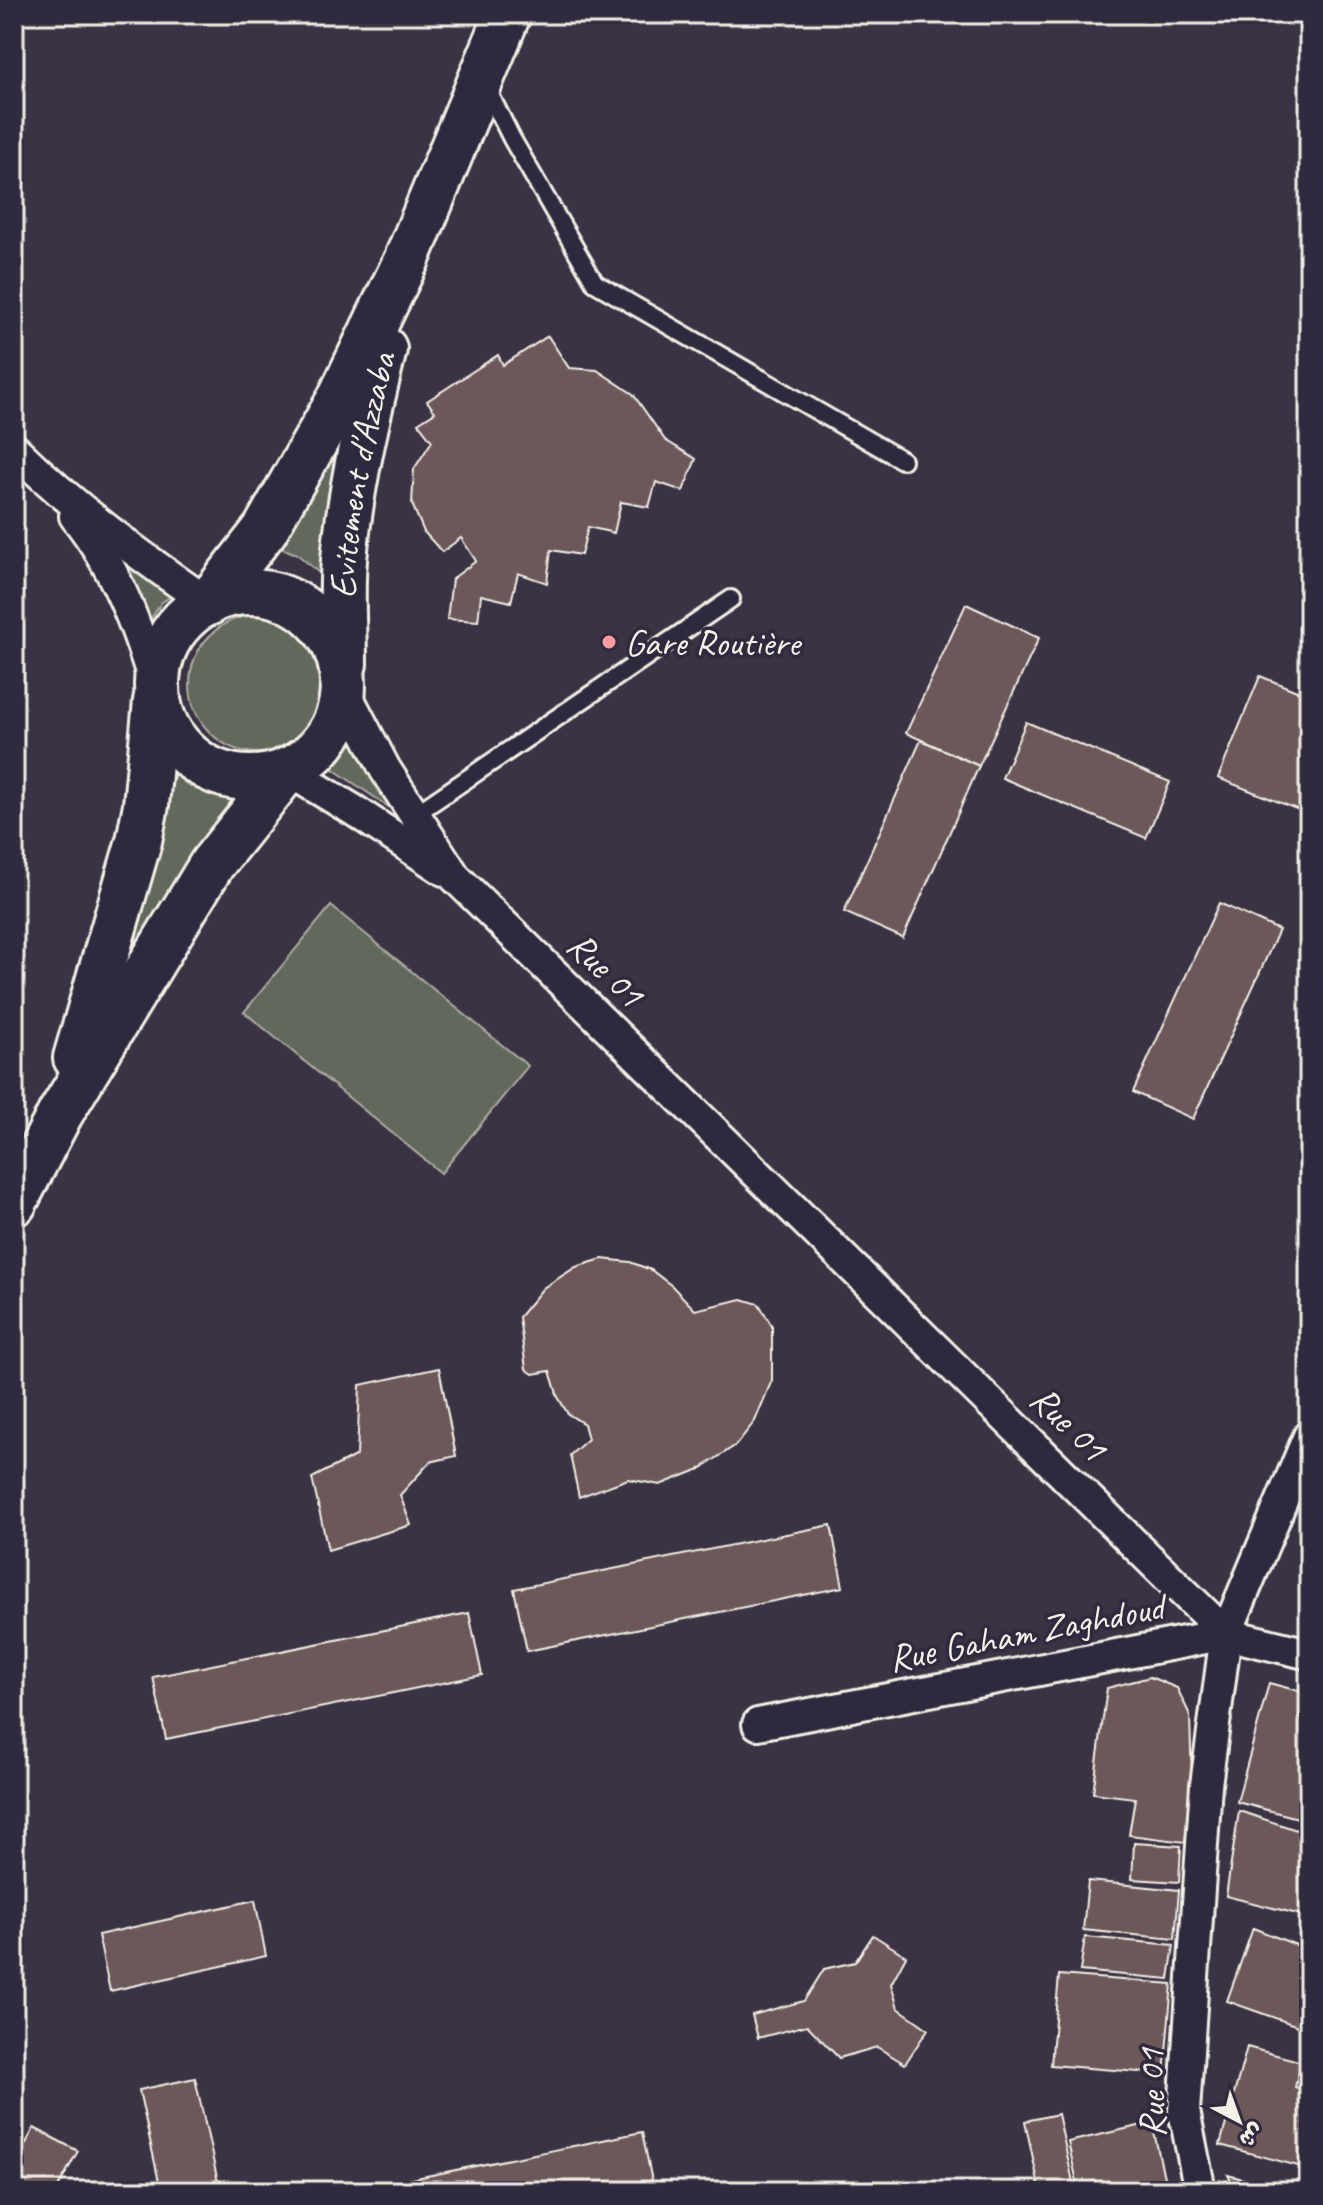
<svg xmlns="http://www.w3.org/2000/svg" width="1323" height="2205" font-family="Caveat,'Playpen Sans Arabic',sans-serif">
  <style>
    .green { fill: #64685b; stroke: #acaca2; stroke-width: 2 }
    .building { fill: #6c5959; stroke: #f4f1e8; stroke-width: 2 }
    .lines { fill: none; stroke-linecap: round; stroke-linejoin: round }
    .service-casing { stroke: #f4f1e8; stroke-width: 22 }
    .minor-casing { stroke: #f4f1e8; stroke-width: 36 }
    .primary-casing { stroke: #f4f1e8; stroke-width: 50 }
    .service { stroke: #2f2a3d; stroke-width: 16 }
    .minor { stroke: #2f2a3d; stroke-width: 30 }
    .primary { stroke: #2f2a3d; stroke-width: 44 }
    .poi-dot { fill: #ff9aa2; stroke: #2f2a3d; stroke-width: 3 }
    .labels { text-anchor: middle; stroke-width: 7; stroke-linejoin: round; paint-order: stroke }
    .street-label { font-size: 38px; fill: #f4f1e8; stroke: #2f2a3d }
    .poi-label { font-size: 38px; fill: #f4f1e8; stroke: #2f2a3d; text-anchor: start }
  </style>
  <rect width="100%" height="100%" fill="#3b3343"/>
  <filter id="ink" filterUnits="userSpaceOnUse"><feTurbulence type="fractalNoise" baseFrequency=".0125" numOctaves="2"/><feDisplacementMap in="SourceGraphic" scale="16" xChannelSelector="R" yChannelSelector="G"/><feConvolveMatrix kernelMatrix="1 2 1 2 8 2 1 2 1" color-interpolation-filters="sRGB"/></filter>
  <g filter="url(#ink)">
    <!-- green -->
    <g class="green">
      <polygon points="352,412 325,578 297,554 262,541"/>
      <polygon points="106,548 183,589 162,602 148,623"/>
      <circle cx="259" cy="684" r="69"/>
      <polygon points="354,741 402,816 330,767"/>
      <polygon points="175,773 205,789 240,797 130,964"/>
      <polygon points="331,906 528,1066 441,1173 244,1012"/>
    </g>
    <!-- building -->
    <g class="building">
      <polygon points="548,336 569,368 597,370 633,394 665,440 696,459 683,491 656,482 649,507 621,502 614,533 588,527 581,555 551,550 547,583 518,573 511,602 481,595 478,621 447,619 452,579 476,561 461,538 442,552 424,532 412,504 414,469 432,441 418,423 435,412 427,401 498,355 503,365"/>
      <polygon points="966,604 1039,638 979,766 906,733"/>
      <polygon points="1260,676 1309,696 1309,814 1218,778"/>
      <polygon points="1026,722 1170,782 1146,838 1002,778"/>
      <polygon points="921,740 979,766 903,938 844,912"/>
      <polygon points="1219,903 1279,930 1193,1119 1133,1092"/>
      <polygon points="602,1259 630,1262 651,1270 672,1286 695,1310 742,1299 759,1304 772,1326 772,1380 755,1421 736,1445 700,1469 660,1485 628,1479 579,1497 570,1455 588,1439 584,1424 568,1414 558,1397 550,1371 533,1374 526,1369 519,1317 543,1288 576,1267"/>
      <polygon points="439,1368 456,1456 430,1462 400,1495 411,1525 328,1550 312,1478 357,1455 360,1385"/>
      <polygon points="831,1525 843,1587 527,1651 514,1589"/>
      <polygon points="469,1613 482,1675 166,1739 153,1677"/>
      <polygon points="1150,1677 1177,1688 1190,1715 1192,1786 1185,1842 1129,1835 1135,1798 1093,1793 1107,1688"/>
      <polygon points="1269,1683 1306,1693 1299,1718 1309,1721 1309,1821 1237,1802"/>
      <polygon points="1239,1811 1309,1834 1309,1917 1226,1896"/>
      <polygon points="1134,1843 1181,1846 1179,1882 1132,1879"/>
      <polygon points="1088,1881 1179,1890 1175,1939 1083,1930"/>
      <polygon points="255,1900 266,1956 110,1991 98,1935"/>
      <polygon points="1253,1928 1309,1950 1309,2030 1227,2001"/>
      <polygon points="873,1935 906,1956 891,1984 898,2008 928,2029 905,2064 877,2047 839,2058 807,2025 758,2038 752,2015 804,2001 824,1969 855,1962"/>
      <polygon points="1085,1937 1174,1945 1169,1979 1080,1971"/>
      <polygon points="1059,1975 1172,1984 1164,2074 1051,2065"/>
      <polygon points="1247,2047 1302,2062 1295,2087 1309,2091 1309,2169 1220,2145"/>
      <polygon points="195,2078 220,2191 161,2191 139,2090"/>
      <polygon points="1058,2114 1075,2191 1040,2191 1025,2121"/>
      <polygon points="1152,2123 1167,2191 1079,2191 1068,2142"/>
      <polygon points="34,2128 78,2151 56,2191 32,2191 14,2182 14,2166"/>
      <polygon points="642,2132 654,2191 353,2191"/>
      <polygon points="1228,2175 1287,2191 1236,2191"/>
    </g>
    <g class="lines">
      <defs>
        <g id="service">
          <polyline points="486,87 512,139 595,283 902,460"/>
          <polyline points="414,815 731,599"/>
        </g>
        <g id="minor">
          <path d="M14,449C73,507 140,556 208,603"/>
          <path d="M75,516C116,567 139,630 157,692"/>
          <polyline points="345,692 385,769 455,877 1226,1634"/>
          <polyline points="287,770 355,811 444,870"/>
          <polyline points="758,1724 1226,1634 1309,1654"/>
          <polyline points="1200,2191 1184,2111 1206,1785 1226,1634 1309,1436"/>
        </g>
        <g id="primary">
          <circle cx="250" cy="685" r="93"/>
          <polyline points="208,603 265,530 340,398 406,261 508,14"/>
          <path id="s1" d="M344,664C344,630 341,594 344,560C350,489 367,418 384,349"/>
          <polyline points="76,1058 139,841 146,805 156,701"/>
          <polyline points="14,1203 60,1114 212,864 287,770"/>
        </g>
      </defs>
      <!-- service casing -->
      <use href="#service" class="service-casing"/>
      <!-- minor casing -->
      <use href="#minor" class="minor-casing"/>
      <!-- primary casing -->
      <use href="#primary" class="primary-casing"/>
      <!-- service -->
      <use href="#service" class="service"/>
      <!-- minor -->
      <use href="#minor" class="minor"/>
      <!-- primary -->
      <use href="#primary" class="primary"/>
    </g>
  </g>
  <!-- markers -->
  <circle class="poi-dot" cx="609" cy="642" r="8"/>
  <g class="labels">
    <!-- street labels -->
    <g class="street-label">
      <text dy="13" stroke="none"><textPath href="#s1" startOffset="190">Evitement d'Azzaba</textPath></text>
      <text transform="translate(606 969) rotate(44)" y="13">Rue 01</text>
      <text transform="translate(1069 1423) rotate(44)" y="13">Rue 01</text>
      <text transform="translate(1026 1632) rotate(-11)" y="13">Rue Gaham Zaghdoud</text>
      <text transform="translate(1151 2093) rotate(-91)" y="13">Rue 01</text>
    </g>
    <!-- poi labels -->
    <g class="poi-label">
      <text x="625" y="655">Gare Routière</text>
    </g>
  </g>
  <!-- margin -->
  <rect width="1323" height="2205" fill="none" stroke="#2f2a3d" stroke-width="48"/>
  <rect x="24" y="24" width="1275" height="2157" fill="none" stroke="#f4f1e8" stroke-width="3" filter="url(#ink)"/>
  <!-- north arrow -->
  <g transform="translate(1239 2121) rotate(139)" stroke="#2f2a3d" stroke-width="6" paint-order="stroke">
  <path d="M0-6L14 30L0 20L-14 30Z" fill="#f4f1e8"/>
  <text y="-12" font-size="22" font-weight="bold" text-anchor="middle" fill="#f4f1e8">ش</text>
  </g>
</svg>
